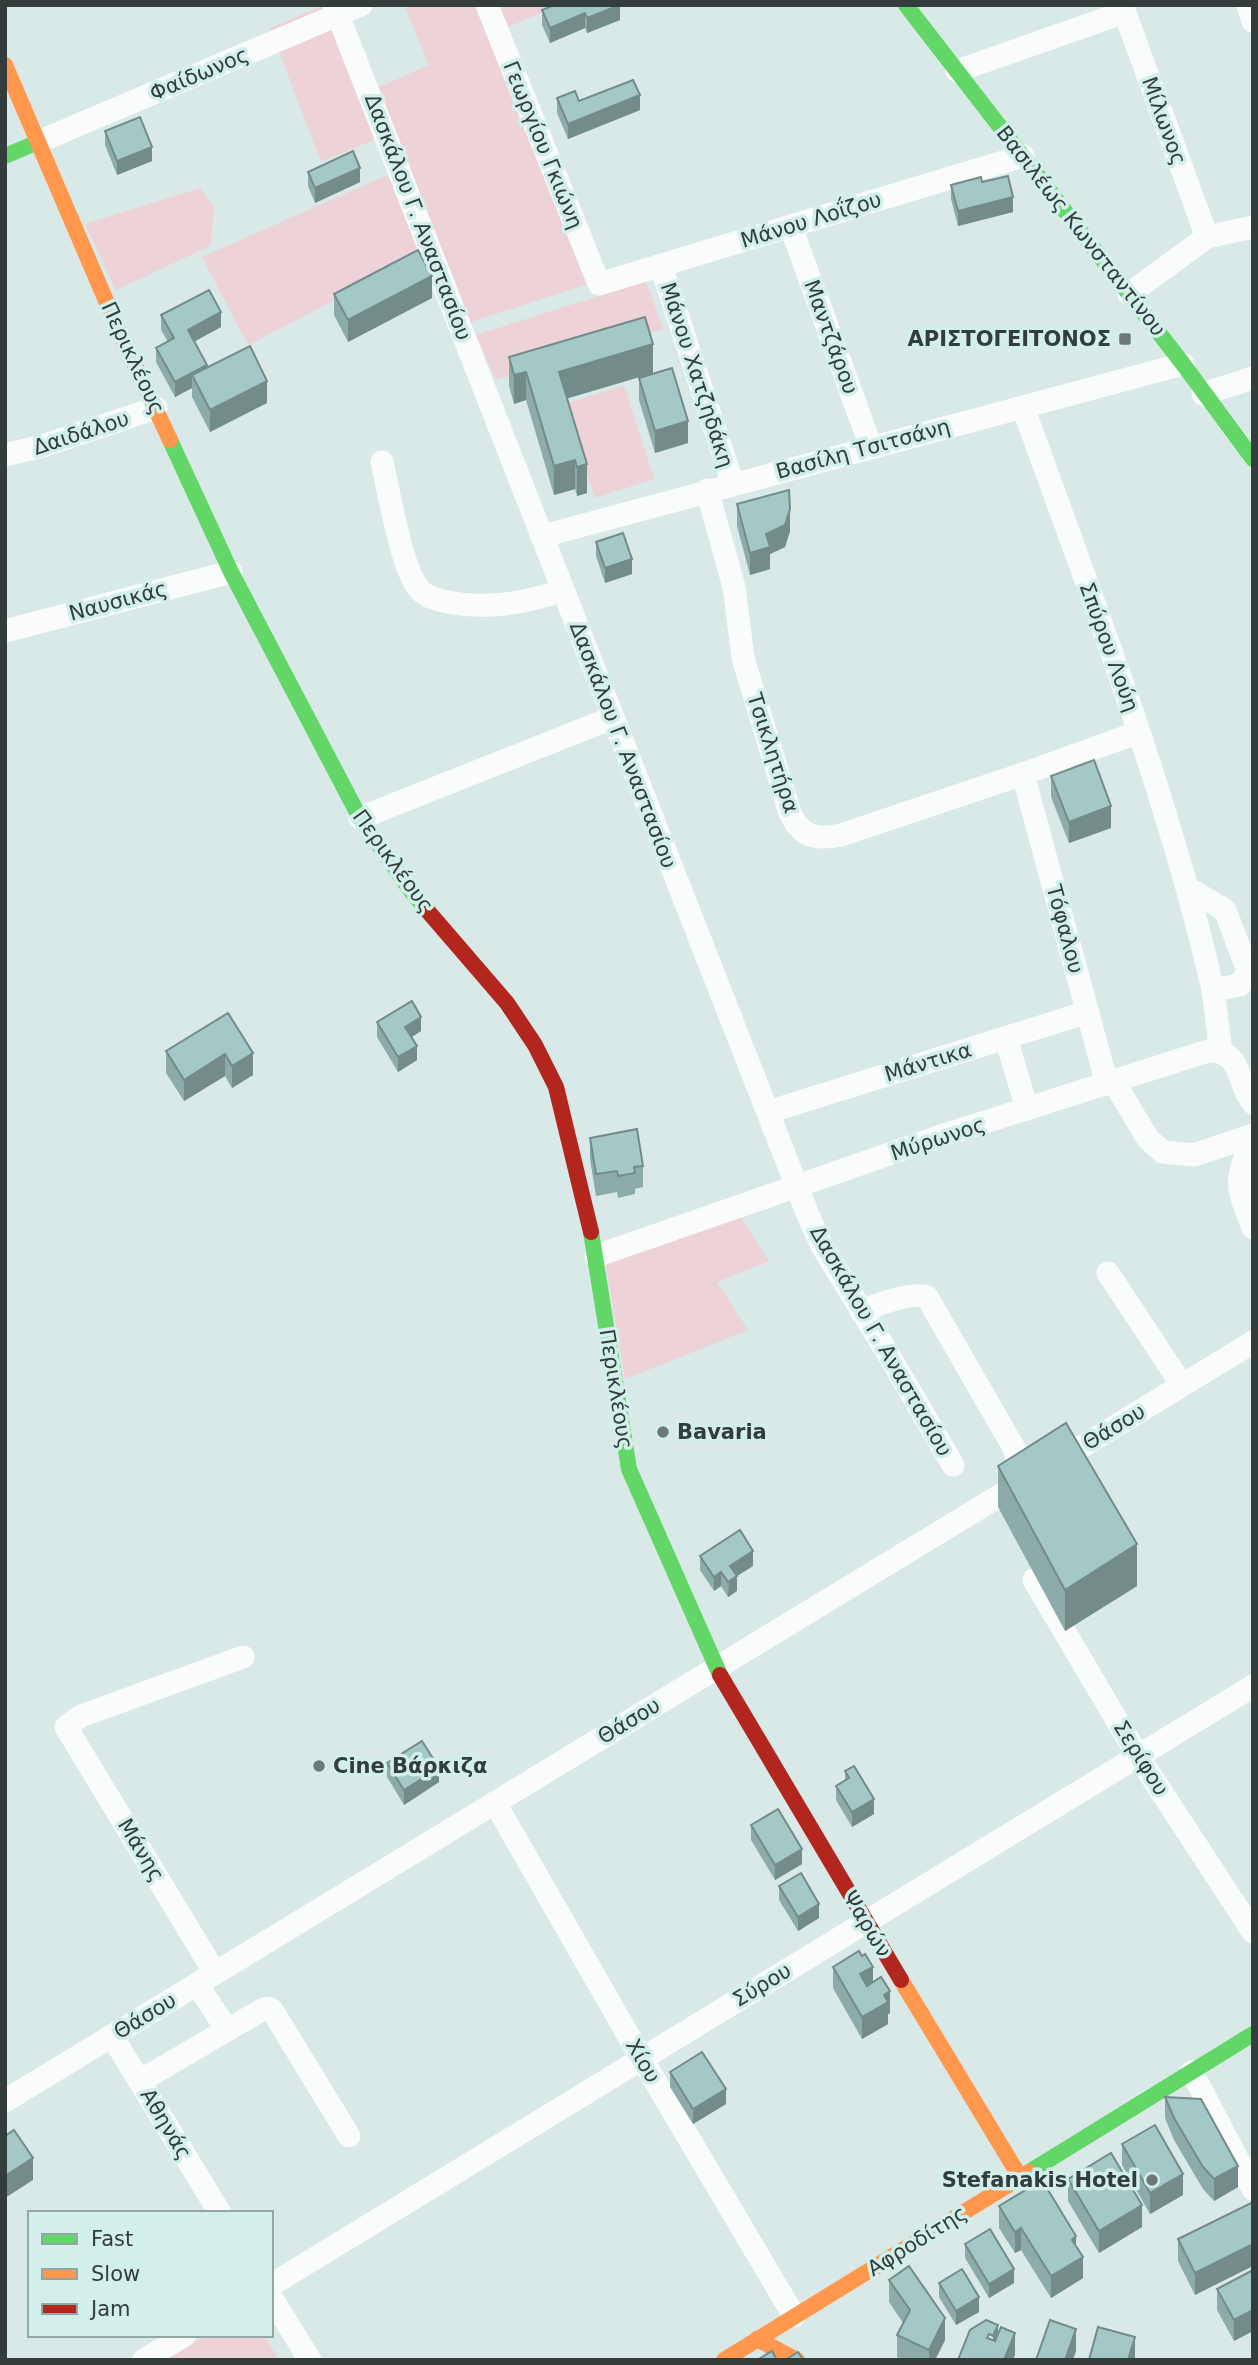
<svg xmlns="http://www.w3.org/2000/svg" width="1258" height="2365" font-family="'DejaVu Sans',sans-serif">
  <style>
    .green { fill: #edd2d8 }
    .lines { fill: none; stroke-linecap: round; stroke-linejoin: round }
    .street { stroke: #f9fcfb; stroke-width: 23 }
    .fast { stroke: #63d668; stroke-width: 16 }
    .slow { stroke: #ff974d; stroke-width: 16 }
    .jam { stroke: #b3261e; stroke-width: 16 }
    .wall { fill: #8daca9 }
    .shaded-wall { fill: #738c8a }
    .building { fill: #a4c8c5; stroke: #738c8a; stroke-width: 2 }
    .poi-dot { fill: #6c7978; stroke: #d3efec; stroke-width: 2.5 }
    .labels { text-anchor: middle; stroke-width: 7; stroke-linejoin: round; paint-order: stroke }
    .street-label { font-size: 21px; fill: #323d3c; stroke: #d3efec }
    .poi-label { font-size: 21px; font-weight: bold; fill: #323d3c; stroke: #d3efec; text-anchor: end }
  </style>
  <rect width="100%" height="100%" fill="#d9e9e7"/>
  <!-- green -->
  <g class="green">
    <polygon points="404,5 559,5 490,35 591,283 468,323 438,247 248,345 202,257 410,165 395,131 321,162 270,28 322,6 359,96 429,65"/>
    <polygon points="200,188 214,208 210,246 116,290 85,224"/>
    <polygon points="646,281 663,329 496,380 476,335"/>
    <polygon points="624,385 654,479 595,498 565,404"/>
    <polygon points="735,1208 769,1261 717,1282 748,1330 625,1379 603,1249"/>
    <polygon points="207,2335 264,2335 279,2360 165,2360"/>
  </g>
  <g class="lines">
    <!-- street -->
    <g class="street">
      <polyline points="334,5 808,1215 822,1246 887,1352 953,1465"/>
      <polyline points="487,5 599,284 1023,156"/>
      <polyline points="1122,5 1207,237"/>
      <polyline points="1248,5 1253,21"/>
      <polyline points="957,71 1125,12"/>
      <polyline points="38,142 361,5"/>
      <polyline points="791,227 871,447"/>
      <polyline points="661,266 733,484"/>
      <polyline points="1129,294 1207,237 1253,227"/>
      <polyline points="1203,394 1253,378"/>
      <path d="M1023,407C1092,599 1167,790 1213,990L1240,985L1248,971L1225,910L1189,889"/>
      <polyline points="5,455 42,446 156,408"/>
      <path d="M382,462C389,492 401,567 419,589C426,597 433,598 443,601C483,610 524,604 563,590"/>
      <path d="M707,490L734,587L743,658L790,813C802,838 816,840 841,835L1023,774L1139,732"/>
      <polyline points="543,536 1183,364"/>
      <polyline points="5,631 231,572"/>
      <polyline points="1023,774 1107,1084"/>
      <polyline points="360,818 612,718"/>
      <polyline points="1213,990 1221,1051"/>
      <polyline points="1006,1038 1027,1109"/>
      <polyline points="1114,1082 1148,1139 1163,1152 1194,1155 1253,1135"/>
      <polyline points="768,1112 1088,1012"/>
      <path d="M1253,1137C1235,1183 1235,1182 1253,1228"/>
      <path d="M596,1256L941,1136L1208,1051C1244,1051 1235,1081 1253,1103"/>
      <polyline points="1108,1273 1182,1385"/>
      <path d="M861,1311C876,1305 913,1291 927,1297L1014,1448L1023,1482"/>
      <polyline points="1055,1463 1253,1342"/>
      <polyline points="1034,1580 1138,1756 1253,1932"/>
      <polyline points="495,1803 642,2059 794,2316"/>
      <polyline points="215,1973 66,1727 81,1716 243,1657"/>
      <polyline points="227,2030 262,2010 267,2008 272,2010 349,2136"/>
      <polyline points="112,2036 220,2213"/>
      <polyline points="1192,2072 1253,2189"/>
      <polyline points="140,2081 227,2030 197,1984"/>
      <polyline points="5,2101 1022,1482"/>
      <polyline points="271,2285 1253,1686"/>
      <polyline points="271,2297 310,2360"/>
      <polyline points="144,2360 185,2335"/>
    </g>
    <!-- fast -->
    <g class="fast">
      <polyline points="906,5 1183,364 1253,459"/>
      <polyline points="5,156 38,142"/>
      <polyline points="170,440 231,572 360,818 411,891 426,909"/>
      <polyline points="591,1232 629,1469 720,1675"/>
      <polyline points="1029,2172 1253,2034"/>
    </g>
    <!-- slow -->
    <g class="slow">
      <polyline points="5,65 119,331 170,440"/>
      <polyline points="901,1980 1020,2177"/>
      <polyline points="757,2339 797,2360"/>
      <polyline points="724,2360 1029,2172"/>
    </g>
    <!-- jam -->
    <g class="jam">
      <polyline points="426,909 507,1003 535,1045 556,1087 591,1232"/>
      <polyline points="720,1675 901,1980"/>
    </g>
  </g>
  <!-- wall -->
  <g class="wall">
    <polygon points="554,5 620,20 587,33 585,28 550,43 542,25 542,10"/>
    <polygon points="557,98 579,101 640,110 568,139 557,113"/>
    <polygon points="105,131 152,161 117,175 105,145"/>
    <polygon points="308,172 360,182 315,203 308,186"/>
    <polygon points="982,182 1013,212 958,226 951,199 951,185"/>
    <polygon points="334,294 432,298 348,342 334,315"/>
    <polygon points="161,315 221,327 195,341 207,367 267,403 210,432 192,397 192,388 175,397 156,362 156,348 168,342 161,330"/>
    <polygon points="509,357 653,373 567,398 587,493 577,496 575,489 554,495 526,400 514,404 509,386"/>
    <polygon points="639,378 688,443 655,453 639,400"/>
    <polygon points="737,504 790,531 785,547 770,554 770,569 750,575 737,526"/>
    <polygon points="596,542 632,574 605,583 596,556"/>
    <polygon points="1051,776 1111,828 1069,843 1051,797"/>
    <polygon points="228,1013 253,1075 232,1088 225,1076 184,1101 166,1073 166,1051"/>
    <polygon points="377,1022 421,1031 412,1037 417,1060 398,1072 377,1037"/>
    <polygon points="590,1138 643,1166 643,1187 635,1189 635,1194 618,1198 617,1192 596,1196 590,1159"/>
    <polygon points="998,1466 1137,1586 1065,1631 998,1507"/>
    <polygon points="700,1556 753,1566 737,1576 737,1591 728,1597 721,1586 714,1591 700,1570"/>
    <polygon points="387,1763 439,1782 404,1805 387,1777"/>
    <polygon points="845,1771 874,1814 852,1827 836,1800 836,1786 845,1780"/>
    <polygon points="751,1825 802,1864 775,1880 751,1840"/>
    <polygon points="779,1886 819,1918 798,1931 779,1900"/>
    <polygon points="833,1967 873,1982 890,2013 888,2014 888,2024 862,2039 833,1988"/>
    <polygon points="670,2072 726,2104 693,2124 670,2087"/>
    <polygon points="1165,2097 1238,2187 1214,2201 1203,2189 1174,2140 1165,2118"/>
    <polygon points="1122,2144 1183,2195 1150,2214 1122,2165"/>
    <polygon points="1068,2179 1142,2227 1099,2253 1068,2201"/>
    <polygon points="1251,2203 1195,2295 1178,2261 1178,2239"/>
    <polygon points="999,2206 1076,2247 1083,2278 1051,2298 1021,2250 1015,2253 999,2228"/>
    <polygon points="965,2244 1014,2283 989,2298 965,2258"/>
    <polygon points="1253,2270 1253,2331 1234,2341 1217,2310 1217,2289"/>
    <polygon points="889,2280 945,2340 935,2360 904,2360 897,2357 897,2335 903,2323 889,2302"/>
    <polygon points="939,2283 979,2312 956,2325 939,2297"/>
  </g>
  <!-- shaded-wall -->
  <g class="shaded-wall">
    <polygon points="620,5 620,20 587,33 587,18"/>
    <polygon points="585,13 585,28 550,43 550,28"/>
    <polygon points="640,95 640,110 568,139 568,124"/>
    <polygon points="152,147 152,161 117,175 117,161"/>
    <polygon points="360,168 360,182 315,203 315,188"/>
    <polygon points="1013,197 1013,212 958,226 958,211"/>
    <polygon points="432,276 432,298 348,342 348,320"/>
    <polygon points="221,312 221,327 188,345 188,330"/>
    <polygon points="653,344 653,373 559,401 559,372"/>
    <polygon points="207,365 207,379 192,375 192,388 175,397 175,382"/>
    <polygon points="526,372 526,400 514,404 514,375"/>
    <polygon points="267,381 267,403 210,432 210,410"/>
    <polygon points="688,421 688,443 655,453 655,431"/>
    <polygon points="575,460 575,489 554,495 554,466"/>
    <polygon points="587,464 587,493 577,496 577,467"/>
    <polygon points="790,509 790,531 785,547 770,554 770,569 750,575 750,553"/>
    <polygon points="632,559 632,574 605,583 605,568"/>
    <polygon points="1111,806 1111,828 1069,843 1069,822"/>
    <polygon points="421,1017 421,1031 405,1041 405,1027"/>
    <polygon points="417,1046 417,1060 398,1072 398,1057"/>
    <polygon points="253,1053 253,1075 232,1088 232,1066"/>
    <polygon points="225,1054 225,1076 184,1101 184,1080"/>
    <polygon points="1137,1544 1137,1586 1065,1631 1065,1590"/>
    <polygon points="753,1551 753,1566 737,1576 737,1591 728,1597 730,1566"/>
    <polygon points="721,1572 721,1586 714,1591 714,1577"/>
    <polygon points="439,1768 439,1782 404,1805 404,1790"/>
    <polygon points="874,1799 874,1814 852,1827 852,1812"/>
    <polygon points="802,1849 802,1864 775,1880 775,1865"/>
    <polygon points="819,1904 819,1918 798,1931 798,1917"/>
    <polygon points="873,1967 873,1988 860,1995 860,1974"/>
    <polygon points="890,1991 890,2013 888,2014 888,2024 862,2039 862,2017 884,1995"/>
    <polygon points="726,2089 726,2104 693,2124 693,2109"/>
    <polygon points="33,2158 33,2180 5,2198 5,2176"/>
    <polygon points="1238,2166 1238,2187 1214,2201 1214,2179"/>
    <polygon points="1183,2174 1183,2195 1150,2214 1150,2193"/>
    <polygon points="1142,2205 1142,2227 1099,2253 1099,2231"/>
    <polygon points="1021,2228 1021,2250 1015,2253 1015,2232"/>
    <polygon points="1076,2236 1076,2258 1072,2240"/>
    <polygon points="1253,2244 1253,2266 1195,2295 1195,2273"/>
    <polygon points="1083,2257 1083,2278 1051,2298 1051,2276"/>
    <polygon points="1014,2269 1014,2283 989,2298 989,2284"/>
    <polygon points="979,2297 979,2312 956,2325 956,2311"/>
    <polygon points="1253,2310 1253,2331 1234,2341 1234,2320"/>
    <polygon points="945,2318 945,2340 935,2360 929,2360 929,2350"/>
    <polygon points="998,2325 998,2346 993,2357 993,2336"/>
    <polygon points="1076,2329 1076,2351 1073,2360 1065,2360"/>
    <polygon points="1015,2333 1015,2355 1013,2360 1004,2360"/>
    <polygon points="1135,2337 1135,2359 1128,2360"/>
  </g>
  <!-- building -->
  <g class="building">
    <polygon points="554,5 620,5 587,18 585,13 550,28 542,10"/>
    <polygon points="633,80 640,95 568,124 557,98 575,91 579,101"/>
    <polygon points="140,117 152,147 117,161 105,131"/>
    <polygon points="353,151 360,168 315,188 308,172"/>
    <polygon points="1008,176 1013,197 958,211 951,185 981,177 982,182"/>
    <polygon points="418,250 432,276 348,320 334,294"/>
    <polygon points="209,290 221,312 188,330 207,365 175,382 156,348 174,338 161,315"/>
    <polygon points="645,317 653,344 559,372 587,464 577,467 575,460 554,466 526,372 514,375 509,357"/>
    <polygon points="250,346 267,381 210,410 192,375"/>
    <polygon points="672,368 688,421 655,431 639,378"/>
    <polygon points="789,490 790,509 785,525 766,534 770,547 750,553 737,504"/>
    <polygon points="623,533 632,559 605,568 596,542"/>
    <polygon points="1094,760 1111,806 1069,822 1051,776"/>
    <polygon points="412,1001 421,1017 405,1027 417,1046 398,1057 377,1022"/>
    <polygon points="228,1013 253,1053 232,1066 225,1054 184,1080 166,1051"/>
    <polygon points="637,1129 643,1166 634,1167 635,1173 618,1176 617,1171 596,1174 590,1138"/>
    <polygon points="1066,1423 1137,1544 1065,1590 998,1466"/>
    <polygon points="740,1530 753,1551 730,1566 737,1576 728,1582 721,1572 714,1577 700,1556"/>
    <polygon points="422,1741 439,1768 404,1790 387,1763"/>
    <polygon points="854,1766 874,1799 852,1812 836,1786 849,1778 845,1771"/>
    <polygon points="778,1809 802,1849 775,1865 751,1825"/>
    <polygon points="801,1873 819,1904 798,1917 779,1886"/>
    <polygon points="859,1951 862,1956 865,1954 873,1967 860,1974 867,1986 881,1977 890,1991 884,1995 888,2002 862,2017 833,1967"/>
    <polygon points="702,2052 726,2089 693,2109 670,2072"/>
    <polygon points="1165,2097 1201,2099 1238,2166 1214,2179 1203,2167 1174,2118"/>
    <polygon points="1155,2125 1183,2174 1150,2193 1122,2144"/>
    <polygon points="14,2130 33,2158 5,2176 5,2136"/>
    <polygon points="1111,2153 1142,2205 1099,2231 1068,2179"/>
    <polygon points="1042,2180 1076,2236 1072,2240 1083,2257 1051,2276 1021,2228 1015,2232 999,2206"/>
    <polygon points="1251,2203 1253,2207 1253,2244 1195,2273 1178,2239"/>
    <polygon points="990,2229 1014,2269 989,2284 965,2244"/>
    <polygon points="909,2266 945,2318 929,2350 897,2335 910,2310 889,2280"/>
    <polygon points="962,2269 979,2297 956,2311 939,2283"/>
    <polygon points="1253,2270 1253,2310 1234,2320 1217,2289"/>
    <polygon points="986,2320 998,2325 993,2336 989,2334 987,2338 995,2341 1001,2327 1015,2333 1004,2360 958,2360 970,2330"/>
    <polygon points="1050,2320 1076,2329 1065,2360 1036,2360"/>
    <polygon points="1098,2327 1135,2337 1128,2360 1089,2360"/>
    <polygon points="772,2351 777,2360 757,2360"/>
    <polygon points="798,2352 803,2360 785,2360"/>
  </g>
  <!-- markers -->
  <g class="poi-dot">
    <rect x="1118" y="332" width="14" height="14" rx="3.5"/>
    <circle cx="663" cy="1432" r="7"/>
    <circle cx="319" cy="1766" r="7"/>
    <circle cx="1152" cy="2180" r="7"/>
  </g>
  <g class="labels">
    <!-- street labels -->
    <g class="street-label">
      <text transform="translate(199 74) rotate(-23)" y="7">Φαίδωνος</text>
      <text transform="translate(1164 121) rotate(70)" y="7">Μίλωνος</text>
      <text transform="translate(543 145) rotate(68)" y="7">Γεωργίου Γκιώνη</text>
      <text transform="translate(418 217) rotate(69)" y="7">Δασκάλου Γ. Αναστασίου</text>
      <text transform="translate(811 220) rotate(-17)" y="7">Μάνου Λοΐζου</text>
      <text transform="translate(1081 231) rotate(52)" y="7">Βασιλέως Κωνσταντίνου</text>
      <text transform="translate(831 337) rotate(70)" y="7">Μαντζάρου</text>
      <text transform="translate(133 358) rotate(65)" y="7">Περικλέους</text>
      <text transform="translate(697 375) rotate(72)" y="7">Μάνου Χατζηδάκη</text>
      <text transform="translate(81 433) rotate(-18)" y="7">Δαιδάλου</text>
      <text transform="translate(863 449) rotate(-15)" y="7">Βασίλη Τσιτσάνη</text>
      <text transform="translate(118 601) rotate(-15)" y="7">Ναυσικάς</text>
      <text transform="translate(1109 647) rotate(70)" y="7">Σπύρου Λούη</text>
      <text transform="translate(623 745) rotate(69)" y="7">Δασκάλου Γ. Αναστασίου</text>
      <text transform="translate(773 753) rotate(72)" y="7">Τσικλητήρα</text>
      <text transform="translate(393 861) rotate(54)" y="7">Περικλέους</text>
      <text transform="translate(1065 929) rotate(75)" y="7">Τόφαλου</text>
      <text transform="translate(928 1062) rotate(-17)" y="7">Μάντικα</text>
      <text transform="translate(938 1139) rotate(-18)" y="7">Μύρωνος</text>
      <text transform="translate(881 1341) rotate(60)" y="7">Δασκάλου Γ. Αναστασίου</text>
      <text transform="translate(616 1389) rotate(81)" y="7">Περικλέους</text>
      <text transform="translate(1114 1427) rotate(-31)" y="7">Θάσου</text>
      <text transform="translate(629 1721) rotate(-31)" y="7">Θάσου</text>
      <text transform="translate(1141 1758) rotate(58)" y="7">Σερίφου</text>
      <text transform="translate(141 1850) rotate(59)" y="7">Μάνης</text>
      <text transform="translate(867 1924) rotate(59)" y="7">Ψαρών</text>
      <text transform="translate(762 1985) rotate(-31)" y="7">Σύρου</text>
      <text transform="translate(145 2016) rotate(-31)" y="7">Θάσου</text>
      <text transform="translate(643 2061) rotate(60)" y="7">Χίου</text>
      <text transform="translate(166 2124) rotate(59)" y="7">Αθηνάς</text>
      <text transform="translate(917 2241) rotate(-32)" y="7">Αφροδίτης</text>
    </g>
    <!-- poi labels -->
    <g class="poi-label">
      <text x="1111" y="346">ΑΡΙΣΤΟΓΕΙΤΟΝΟΣ</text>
      <text x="677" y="1439" text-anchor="start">Bavaria</text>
      <text x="333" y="1773" text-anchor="start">Cine Βάρκιζα</text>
      <text x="1138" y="2187">Stefanakis Hotel</text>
    </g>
  </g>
  <!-- border -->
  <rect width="1258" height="2365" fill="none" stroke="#323d3c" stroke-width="14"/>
  <!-- legend -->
  <rect x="28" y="2211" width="245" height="126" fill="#d3efec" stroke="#93a8a6" stroke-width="2"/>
  <rect x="42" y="2234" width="35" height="10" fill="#63d668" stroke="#93a8a6" stroke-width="2"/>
  <text x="91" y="2246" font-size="21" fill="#323d3c">Fast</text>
  <rect x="42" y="2269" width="35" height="10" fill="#ff974d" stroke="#93a8a6" stroke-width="2"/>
  <text x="91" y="2281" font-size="21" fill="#323d3c">Slow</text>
  <rect x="42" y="2304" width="35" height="10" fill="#b3261e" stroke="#93a8a6" stroke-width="2"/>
  <text x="91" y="2316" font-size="21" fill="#323d3c">Jam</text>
</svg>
